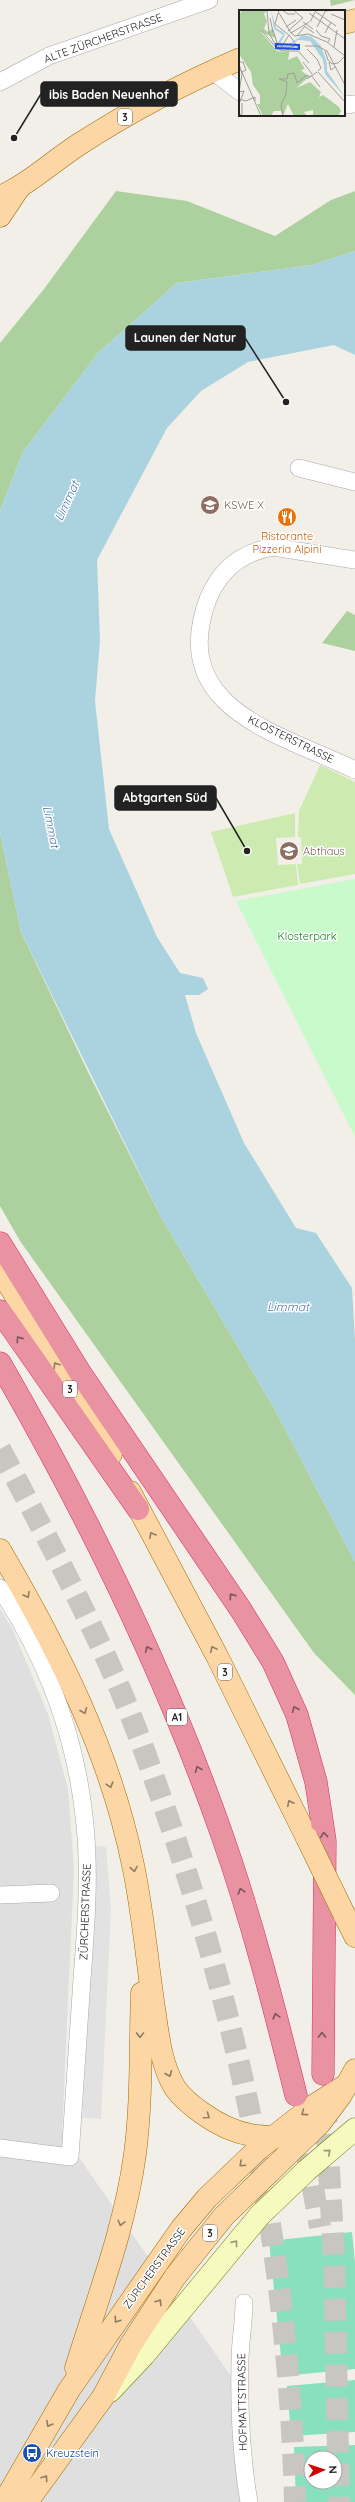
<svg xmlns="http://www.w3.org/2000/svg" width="355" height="2502" font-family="Quicksand,sans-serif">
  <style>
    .residential { fill: #e0dfdf }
    .grass { fill: #cdebb0 }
    .forest { fill: #add19e }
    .park { fill: #c8facc }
    .pitch { fill: #88e0be; fill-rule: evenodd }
    .parking { fill: #e2e2e2 }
    .water { fill: #aad3df }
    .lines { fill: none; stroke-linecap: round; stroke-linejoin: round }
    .motorway-tunnel { stroke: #c8c6c1; stroke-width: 22; stroke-dasharray: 22 11; stroke-linecap: butt }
    .minor-casing { stroke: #a9a9a9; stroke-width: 18 }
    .secondary-casing { stroke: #707d05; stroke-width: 23 }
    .primary-casing { stroke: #a06b00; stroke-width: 23 }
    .motorway-casing { stroke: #dc2a67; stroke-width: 23 }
    .minor { stroke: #fff; stroke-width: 17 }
    .secondary { stroke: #f7fabf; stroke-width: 22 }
    .primary { stroke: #fcd6a4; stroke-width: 22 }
    .motorway { stroke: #e892a2; stroke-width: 22 }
    .primary-bridge-casing { stroke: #a06b00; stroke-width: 23; stroke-linecap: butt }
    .primary-bridge { stroke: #fcd6a4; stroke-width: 22 }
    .oneway { stroke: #7b545c }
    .oneway2 { stroke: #8f7c63 }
    .oneway3 { stroke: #979978 }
    .labels { text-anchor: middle; stroke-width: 3; stroke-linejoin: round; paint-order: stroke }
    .shield { fill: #fff; stroke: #646464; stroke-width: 1 }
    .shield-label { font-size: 10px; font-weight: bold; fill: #222 }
    .street-label { font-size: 11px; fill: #222; stroke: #fff }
    .education-label { font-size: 11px; fill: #785e54; stroke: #fff; text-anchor: start }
    .food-label { font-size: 11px; fill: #c56008; stroke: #fff }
    .park-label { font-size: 11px; fill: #0c8416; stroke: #fff }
    .transit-label { font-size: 11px; fill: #164399; stroke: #fff; text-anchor: start }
    .water-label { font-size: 12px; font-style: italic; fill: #4a7aab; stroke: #fff }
    .inset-road { fill: none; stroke: #9f9d99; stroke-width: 1 }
    .view { fill: #1d4ed8; fill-opacity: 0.15; stroke: #1d4ed8; stroke-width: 2 }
    .inset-edge { fill: none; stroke: #222; stroke-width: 2 }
    .leader { fill: none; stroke: #222; stroke-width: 1.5 }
    .callout-dot { fill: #222; stroke: #fff; stroke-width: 1.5 }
    .callout { fill: #222; stroke: #222; stroke-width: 1.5 }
    .callout-label { font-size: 12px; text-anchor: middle; font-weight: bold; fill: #fff }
  </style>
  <rect width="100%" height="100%" fill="#f2efe9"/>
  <!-- residential -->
  <polygon class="residential" points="0,1609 13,1630 48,1714 68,1789 74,1868 62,2133 233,2379 247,2502 0,2502"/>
  <!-- grass -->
  <g class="grass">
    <polygon points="320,765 355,782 355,874 300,884 297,864 302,864 301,837 298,837 299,811"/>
    <polygon points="295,813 295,837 276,838 278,865 296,864 298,885 233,897 211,832"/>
  </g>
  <!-- forest -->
  <g class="forest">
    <polygon points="330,0 355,0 331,6"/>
    <polygon points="116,191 187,201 275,236 331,200 355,191 355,251 312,265 177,283 98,353 23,452 0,511 0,343 44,289"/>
    <polygon points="347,611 355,615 355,651 322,643"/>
    <polygon points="0,832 21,932 89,1074 161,1217 274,1408 355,1562 355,1695 314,1653 20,1241 0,1206"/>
  </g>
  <!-- park -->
  <polygon class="park" points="355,879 355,1137 236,901"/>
  <!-- pitch -->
  <g class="pitch">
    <polygon points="352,2232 355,2262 355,2369 283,2376 269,2241"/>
    <polygon points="355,2380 355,2432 291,2436 287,2386"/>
    <path d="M355,2445V2502H296L294,2447ZM311,2458H335V2482H311Z"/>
  </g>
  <!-- parking -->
  <polygon class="parking" points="93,1846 106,1847 111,1909 101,2119 82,2118 94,1908"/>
  <!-- water -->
  <polygon class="water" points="355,251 355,355 334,345 248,362 201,391 167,428 97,560 100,641 95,701 109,829 157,937 180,973 203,978 208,989 199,995 185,995 196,1033 244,1143 296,1228 316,1233 352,1288 355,1340 355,1562 274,1408 161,1217 21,932 0,832 0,511 23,452 98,353 177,283 312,265"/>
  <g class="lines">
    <!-- motorway-tunnel -->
    <g class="motorway-tunnel">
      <path d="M0,1449C41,1526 82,1602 117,1682C139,1733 157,1786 175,1838C248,2055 289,2273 295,2502"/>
      <polyline points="325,2101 334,2255 339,2502"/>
      <polyline points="301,2121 320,2227"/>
    </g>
    <defs>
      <g id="minor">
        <polyline points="213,71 240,92"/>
        <polyline points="0,82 49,56 209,0"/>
        <polyline points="344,105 355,104"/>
        <polyline points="299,468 355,482"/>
        <path d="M355,560L273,547C242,552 220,570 208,599C167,709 279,733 355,770"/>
        <path d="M0,1588C47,1659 77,1740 85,1825C90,1876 86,1927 82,1979C78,2038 74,2097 70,2157L0,2148"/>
        <polyline points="0,1895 51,1893"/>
        <path d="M244,2303C244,2323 240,2342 240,2361C239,2408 241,2456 249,2502"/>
      </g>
      <polyline id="secondary" points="110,2391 144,2355 260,2215 307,2170 355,2129"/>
      <g id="primary">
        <polyline points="344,23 355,20"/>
        <path d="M0,197C29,184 52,162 78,145C129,112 184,83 240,59"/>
        <polyline points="0,216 18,189"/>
        <polyline points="0,1270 111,1454"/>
        <polyline points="130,1492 217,1656 307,1838"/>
        <path d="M0,1550C58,1649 110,1752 133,1865C143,1912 147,1961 154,2008C158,2035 161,2065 175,2088C182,2098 192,2106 202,2113C238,2139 264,2139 308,2135"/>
        <polyline points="344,1914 355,1936"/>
        <path d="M76,2368C98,2297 125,2228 135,2154C142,2101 140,2046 142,1993"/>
        <polyline points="4,2502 69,2390 181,2229 207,2198 257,2150 313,2106 348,2084"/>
        <polyline points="27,2502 103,2397 130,2346 175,2277 224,2216 320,2123 341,2095 355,2070"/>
      </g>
      <g id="motorway">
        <polyline points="0,1243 81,1374 241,1610 273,1662 297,1715 316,1782 325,1841 323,2074"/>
        <polyline points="0,1311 138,1509"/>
        <path d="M0,1363C87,1514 164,1670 222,1835C252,1920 274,2007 296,2095"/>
      </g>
    </defs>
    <!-- minor casing -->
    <use href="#minor" class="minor-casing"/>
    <!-- secondary casing -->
    <use href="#secondary" class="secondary-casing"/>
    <!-- primary casing -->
    <use href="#primary" class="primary-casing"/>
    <!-- motorway casing -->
    <use href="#motorway" class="motorway-casing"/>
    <!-- minor -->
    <use href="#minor" class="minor"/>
    <!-- secondary -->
    <use href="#secondary" class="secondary"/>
    <!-- primary -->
    <use href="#primary" class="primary"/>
    <!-- motorway -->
    <use href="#motorway" class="motorway"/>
    <defs>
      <polyline id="primary-bridge" points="307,1838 344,1914"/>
    </defs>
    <!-- primary-bridge casing -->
    <use href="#primary-bridge" class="primary-bridge-casing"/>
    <!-- primary-bridge -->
    <use href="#primary-bridge" class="primary-bridge"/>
  </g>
  <!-- one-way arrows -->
  <defs><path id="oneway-chevron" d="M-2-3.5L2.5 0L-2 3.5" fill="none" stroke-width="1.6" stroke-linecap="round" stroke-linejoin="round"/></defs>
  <g class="oneway">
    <use href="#oneway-chevron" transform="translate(19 1339) rotate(-125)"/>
    <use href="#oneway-chevron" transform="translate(232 1596) rotate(-124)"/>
    <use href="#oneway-chevron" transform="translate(148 1649) rotate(-114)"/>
    <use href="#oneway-chevron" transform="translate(295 1709) rotate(-112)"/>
    <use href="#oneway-chevron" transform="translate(198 1769) rotate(-112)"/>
    <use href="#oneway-chevron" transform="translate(324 1835) rotate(-96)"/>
    <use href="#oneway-chevron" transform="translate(241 1891) rotate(-107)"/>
    <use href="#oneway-chevron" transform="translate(276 2016) rotate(-105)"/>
    <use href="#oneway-chevron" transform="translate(322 2035) rotate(-90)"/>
  </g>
  <g class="oneway2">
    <use href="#oneway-chevron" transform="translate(56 1365) rotate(-122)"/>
    <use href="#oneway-chevron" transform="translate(152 1535) rotate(-119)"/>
    <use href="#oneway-chevron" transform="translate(27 1595) rotate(60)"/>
    <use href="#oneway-chevron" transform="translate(213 1649) rotate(-118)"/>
    <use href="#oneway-chevron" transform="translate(84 1711) rotate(68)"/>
    <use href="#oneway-chevron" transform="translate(110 1785) rotate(73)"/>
    <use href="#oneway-chevron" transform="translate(290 1803) rotate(-116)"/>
    <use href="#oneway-chevron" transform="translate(134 1869) rotate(79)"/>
    <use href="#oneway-chevron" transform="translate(140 2035) rotate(91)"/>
    <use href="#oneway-chevron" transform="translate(169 2074) rotate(67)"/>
    <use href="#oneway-chevron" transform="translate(304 2113) rotate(143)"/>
    <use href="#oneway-chevron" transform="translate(207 2116) rotate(35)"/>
    <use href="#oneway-chevron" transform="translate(242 2164) rotate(137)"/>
    <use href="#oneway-chevron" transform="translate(121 2223) rotate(104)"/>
    <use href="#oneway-chevron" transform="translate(159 2302) rotate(-57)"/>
    <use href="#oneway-chevron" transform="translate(117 2320) rotate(124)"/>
    <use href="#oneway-chevron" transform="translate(49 2424) rotate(120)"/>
    <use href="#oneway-chevron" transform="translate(45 2478) rotate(-56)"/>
  </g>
  <g class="oneway3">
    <use href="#oneway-chevron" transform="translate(328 2152) rotate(-40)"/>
    <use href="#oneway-chevron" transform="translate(235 2243) rotate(-51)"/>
  </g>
  <!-- icons -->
  <defs>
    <symbol id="school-disc" viewBox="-11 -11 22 22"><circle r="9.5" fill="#8d6e63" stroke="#fff"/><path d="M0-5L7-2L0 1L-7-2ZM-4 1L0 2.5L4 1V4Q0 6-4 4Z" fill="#fff"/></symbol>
    <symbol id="restaurant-disc" viewBox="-11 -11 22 22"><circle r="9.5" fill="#e8710a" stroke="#fff"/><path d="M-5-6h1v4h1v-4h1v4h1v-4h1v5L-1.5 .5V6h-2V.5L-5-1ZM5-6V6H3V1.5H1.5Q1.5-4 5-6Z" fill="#fff"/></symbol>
    <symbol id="bus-disc" viewBox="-11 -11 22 22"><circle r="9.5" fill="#1a4fb4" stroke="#fff"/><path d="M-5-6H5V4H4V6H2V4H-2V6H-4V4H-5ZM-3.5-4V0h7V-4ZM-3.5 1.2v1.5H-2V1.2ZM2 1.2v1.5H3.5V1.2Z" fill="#fff"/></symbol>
  </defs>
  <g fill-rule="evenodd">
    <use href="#school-disc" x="199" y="494" width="22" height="22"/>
    <use href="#restaurant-disc" x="276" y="506" width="22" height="22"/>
    <use href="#school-disc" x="278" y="840" width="22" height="22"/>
    <use href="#bus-disc" x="21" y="2442" width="22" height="22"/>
  </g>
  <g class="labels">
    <!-- shield labels -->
    <g class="shield">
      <rect x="118" y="109" width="14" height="16" rx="3"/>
      <rect x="63" y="1381" width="14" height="16" rx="3"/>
      <rect x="218" y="1664" width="14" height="16" rx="3"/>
      <rect x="167" y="1709" width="20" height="16" rx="3"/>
      <rect x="203" y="2225" width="14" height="16" rx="3"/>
    </g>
    <g class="shield-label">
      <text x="125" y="121">3</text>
      <text x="70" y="1393">3</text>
      <text x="225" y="1676">3</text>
      <text x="177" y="1721">A1</text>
      <text x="210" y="2237">3</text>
    </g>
    <!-- street labels -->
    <g class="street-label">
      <text transform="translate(103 38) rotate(-20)" y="4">ALTE ZÜRCHERSTRASSE</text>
      <text transform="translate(291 739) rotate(26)" y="4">KLOSTERSTRASSE</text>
      <text transform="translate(85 1912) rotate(-88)" y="4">ZÜRCHERSTRASSE</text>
      <text transform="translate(154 2268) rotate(-54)" y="4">ZÜRCHERSTRASSE</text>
      <text transform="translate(242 2402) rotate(-91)" y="4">HOFMATTSTRASSE</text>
    </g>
    <!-- education labels -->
    <g class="education-label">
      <text x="224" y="509">KSWE X</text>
      <text x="303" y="855">Abthaus</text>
    </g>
    <!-- food labels -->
    <g class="food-label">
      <text x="287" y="540">Ristorante<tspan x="287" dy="13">Pizzeria Alpini</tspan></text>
    </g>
    <!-- park labels -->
    <g class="park-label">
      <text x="307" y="940">Klosterpark</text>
    </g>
    <!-- transit labels -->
    <g class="transit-label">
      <text x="46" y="2457">Kreuzstein</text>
    </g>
    <!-- water labels -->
    <g class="water-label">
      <text transform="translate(67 501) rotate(-65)" y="4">Limmat</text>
      <text transform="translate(51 827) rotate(79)" y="4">Limmat</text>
      <text x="288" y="1311">Limmat</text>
    </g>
  </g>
  <!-- overview -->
  <g transform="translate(239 10)">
    <rect width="106" height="106" fill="#f2efe9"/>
    <path d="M4,0H28L25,4L28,11L25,19L29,22L33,19L36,26L37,34L36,28L22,22L38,41L44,42L51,39L49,50L58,46L66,59L62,60L70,67L57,78L71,72L82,82L80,87L84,85L100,97L102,101L99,106H74V100L65,102L68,106H55L49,94L44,106L42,101H35L32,106H24L18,94H21V85L14,75L12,62L0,44V4Z" fill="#add19e"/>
    <path d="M32,0L37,18L44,22L46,25L40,36H47L64,25L73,27L82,36L88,53V61L106,87L86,64L84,50L71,31L59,30L45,38H41L39,32L44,25L35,19Z" fill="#aad3df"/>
    <path class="inset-road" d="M40,0L36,14L51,26L60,39M43,0L49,4H56M54,0L64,8M28,1L30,23L37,36M86,1L98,0M77,2L97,16M40,3L52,23M70,3L106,29M92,4L106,10M31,8L34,22M64,12L74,19M71,12L77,0M65,16L75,23M47,17L57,10M78,17L87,0M34,20L40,39L43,41L50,39M77,20L82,26L91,29L89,32M23,21L39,40L56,36M49,21L64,8M52,23L56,26L69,24L88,32L106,46M52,23L70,12M86,23L92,12M58,26L66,16M41,35L43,36L50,25M66,36H78L88,41L106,75M95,37L98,20M68,39L78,49L82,58L79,61M51,41H59L70,53M86,41L89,50L93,54L99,53L106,46M0,52H4L7,60L3,62M64,52L73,64M90,52L92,60L96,57M0,54L3,64L0,82M2,60L22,106M79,62L106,92M72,65L81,77M68,69L78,62M0,82L5,81L1,92M0,89L7,91L16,87V91M0,105L3,104V93M44,106L42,95L47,84L48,72L40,69H48L49,64L55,63L58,73L68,65L71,67"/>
    <path class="view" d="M37,34L60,35V39L37,38Z"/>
    <rect width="106" height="106" class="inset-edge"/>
  </g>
  <!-- callouts -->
  <path class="leader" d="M14 138L41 94M286 402L245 338M247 851L216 798"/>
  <g class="callout-dot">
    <circle cx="14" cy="138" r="4"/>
    <circle cx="286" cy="402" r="4"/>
    <circle cx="247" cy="851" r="4"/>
  </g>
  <g class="callout">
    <rect x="41" y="82" width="136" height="24" rx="4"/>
    <rect x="126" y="326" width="119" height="24" rx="4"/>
    <rect x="115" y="786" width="101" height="24" rx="4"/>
  </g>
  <g class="callout-label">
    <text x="109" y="99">ibis Baden Neuenhof</text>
    <text x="185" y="342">Launen der Natur</text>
    <text x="165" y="802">Abtgarten Süd</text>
  </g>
  <!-- north arrow -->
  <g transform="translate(323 2470) rotate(87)"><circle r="19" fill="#ffffff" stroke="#a7a7a7"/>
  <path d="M0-3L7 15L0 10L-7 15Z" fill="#d40000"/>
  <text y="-6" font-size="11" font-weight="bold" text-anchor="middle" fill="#222222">N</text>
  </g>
</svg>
